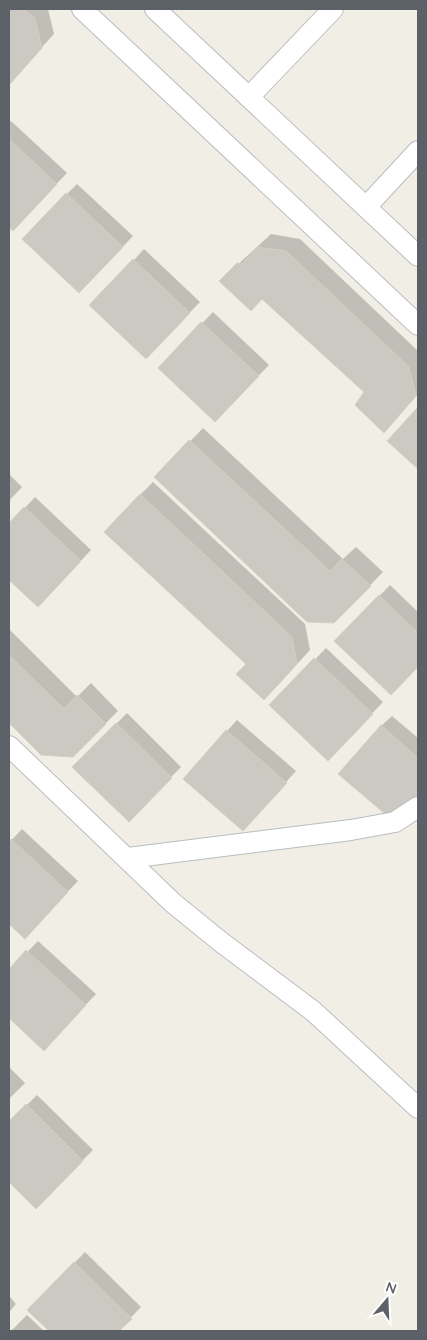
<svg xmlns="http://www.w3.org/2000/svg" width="427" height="1340" font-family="Quicksand,sans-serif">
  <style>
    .shadow { fill: #0003 }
    .building { fill: #ccc8c2; stroke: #d6d0c2 }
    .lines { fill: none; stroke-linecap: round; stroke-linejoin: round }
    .street-casing { stroke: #b9bdc2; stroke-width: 22 }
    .street { stroke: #fff; stroke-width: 20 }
  </style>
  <rect width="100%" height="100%" fill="#f1eee5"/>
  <!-- shadow -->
  <g class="shadow">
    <polygon points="9,9 48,9 54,34 9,83"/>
    <polygon points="11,121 67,173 13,229 9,225 9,123"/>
    <polygon points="77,184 133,236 90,281 67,194"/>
    <polygon points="271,234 300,239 418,351 418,394 384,432 366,392 262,298 221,280"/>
    <polygon points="144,249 200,302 157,347 134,260"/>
    <polygon points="213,312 269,365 225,410 159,368"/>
    <polygon points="418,409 418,468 389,441"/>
    <polygon points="203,428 343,559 356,547 383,572 334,622 156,477"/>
    <polygon points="9,474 22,487 9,501"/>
    <polygon points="153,482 305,624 310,650 277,686 248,664 140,495"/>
    <polygon points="35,497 91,550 38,606 9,578 9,525"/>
    <polygon points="390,585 418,612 418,666 391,694 336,641"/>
    <polygon points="9,629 77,697 91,683 118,711 73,756 42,754 9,721"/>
    <polygon points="326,648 383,702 338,749 271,705"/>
    <polygon points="127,713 181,767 129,820 74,767"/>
    <polygon points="392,716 418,738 418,799 381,726"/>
    <polygon points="237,720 296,771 243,830 227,731"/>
    <polygon points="22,829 78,881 24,937 9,922 9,843"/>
    <polygon points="38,941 96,994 44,1049 9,1017 9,971"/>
    <polygon points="9,1067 25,1083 9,1099"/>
    <polygon points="37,1095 93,1150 36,1207 9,1180 9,1123"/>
    <polygon points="85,1252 141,1307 118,1331 51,1331 29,1310"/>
    <polygon points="9,1296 16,1304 9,1312"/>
    <polygon points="27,1315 44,1331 11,1331"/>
  </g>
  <!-- building -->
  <g class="building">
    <polygon points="9,9 24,9 35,18 42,48 9,85"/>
    <polygon points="9,139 57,184 13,231 9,227"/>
    <polygon points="66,193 123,247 79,293 22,239"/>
    <polygon points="257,247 286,251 409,367 416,396 384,433 355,405 364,392 262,299 251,311 219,281 237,263 242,264"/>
    <polygon points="133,259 190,313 146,359 89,305"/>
    <polygon points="201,322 259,376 215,422 158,368"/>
    <polygon points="418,407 418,469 387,441"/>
    <polygon points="189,440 330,571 342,559 371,586 334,623 307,622 154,477"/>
    <polygon points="140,494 292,637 297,664 264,700 236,674 246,664 104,532"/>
    <polygon points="24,507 81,561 38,607 9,580 9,523"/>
    <polygon points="379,595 418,633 418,667 391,695 334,641"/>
    <polygon points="9,655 64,709 77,695 106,724 73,757 41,755 9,723"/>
    <polygon points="314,658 373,714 328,761 269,705"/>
    <polygon points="116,723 172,778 129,822 72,767"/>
    <polygon points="381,725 418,758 418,799 397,824 338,774"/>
    <polygon points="226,730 287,783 243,831 183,779"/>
    <polygon points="11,839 68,892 25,939 9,924 9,841"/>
    <polygon points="26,950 86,1005 44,1051 9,1018 9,969"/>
    <polygon points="26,1104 83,1161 36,1209 9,1182 9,1121"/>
    <polygon points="74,1262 132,1319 119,1331 49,1331 27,1310"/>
  </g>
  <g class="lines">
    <defs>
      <g id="street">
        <polyline points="82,9 418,325"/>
        <polyline points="155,9 418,256"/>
        <polyline points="249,97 333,9"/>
        <polyline points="366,207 418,151"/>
        <polyline points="9,746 173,903 221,942 313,1011 418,1108"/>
        <polyline points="128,858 351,830 395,822 418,807"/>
      </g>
    </defs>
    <!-- street casing -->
    <use href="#street" class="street-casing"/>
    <!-- street -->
    <use href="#street" class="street"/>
  </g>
  <!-- border -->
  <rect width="427" height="1340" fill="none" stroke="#5c6167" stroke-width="20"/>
  <!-- north arrow -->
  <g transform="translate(387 1300) rotate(19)" stroke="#ffffff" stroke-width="4" paint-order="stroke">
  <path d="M0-4L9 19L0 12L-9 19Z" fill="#5c6167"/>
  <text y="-8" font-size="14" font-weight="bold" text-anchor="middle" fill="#5c6167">N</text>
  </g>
</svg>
